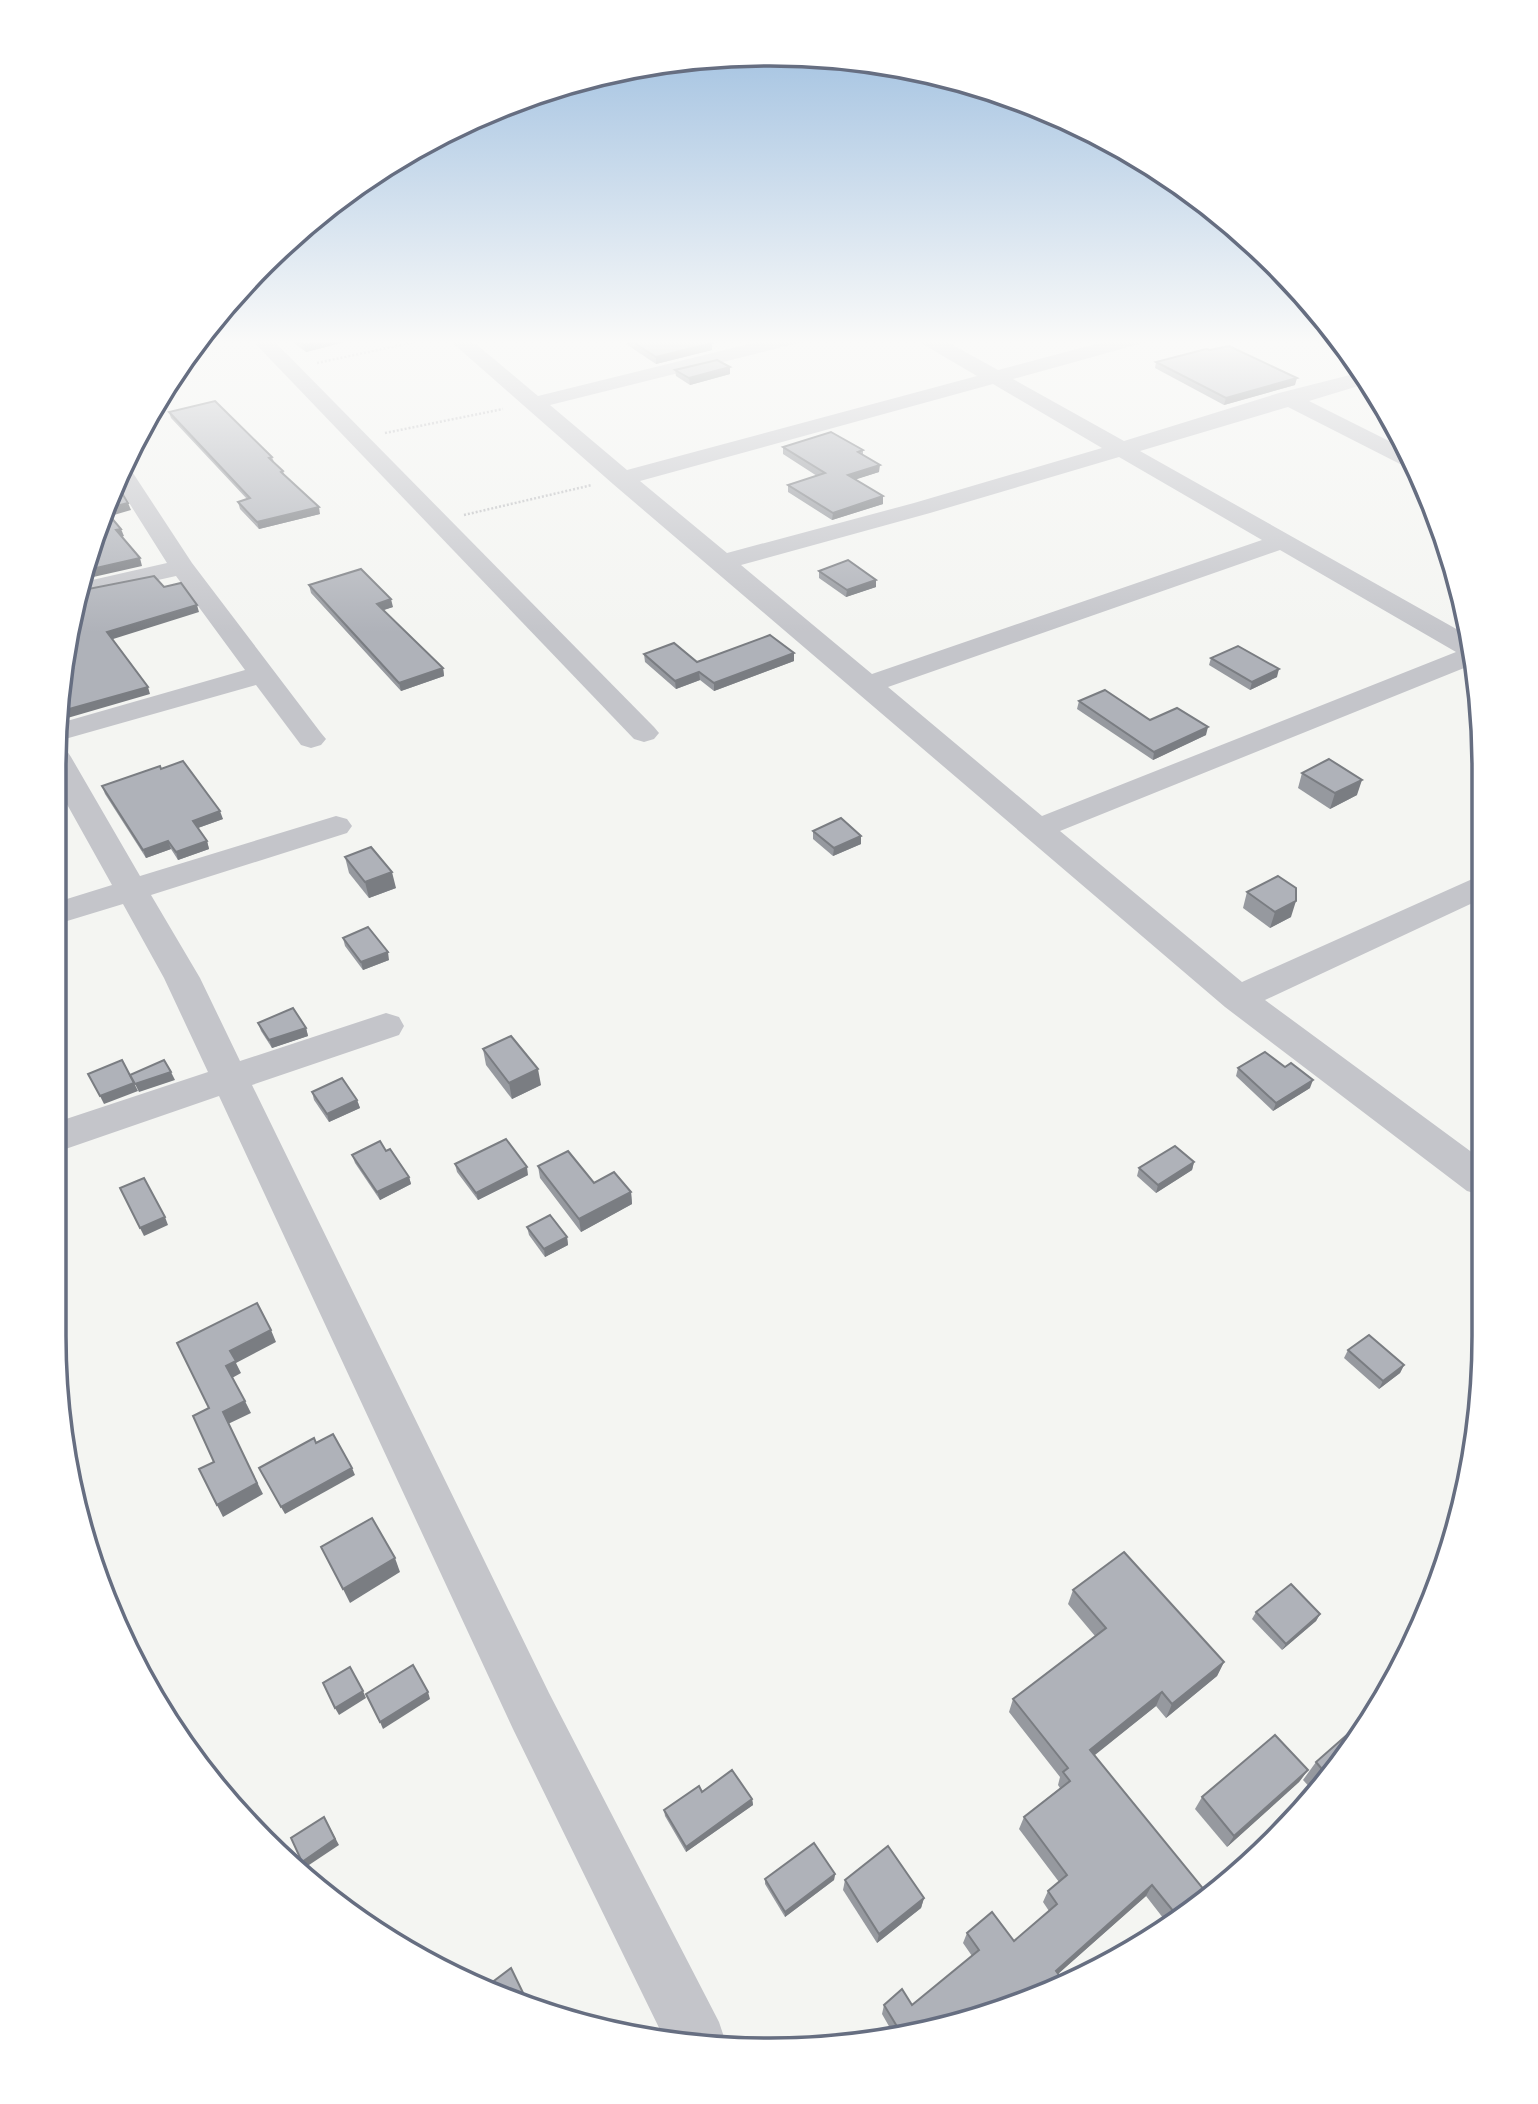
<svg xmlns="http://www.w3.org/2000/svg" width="1538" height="2104" font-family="Manrope,sans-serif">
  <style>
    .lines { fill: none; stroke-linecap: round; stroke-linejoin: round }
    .path { stroke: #bdbec1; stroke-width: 2.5; stroke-dasharray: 2 2; stroke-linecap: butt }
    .minor { fill: #c4c5ca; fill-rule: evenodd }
    .wall { fill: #96999f }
    .shaded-wall { fill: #7a7d82 }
    .building { fill: #afb2b9; stroke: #7a7d82; stroke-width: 2 }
    .rim { fill: none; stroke: #666e81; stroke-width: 3.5 }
  </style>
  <rect width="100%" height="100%" fill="#f4f5f2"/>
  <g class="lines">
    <!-- path -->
    <g class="path">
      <polyline points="317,363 429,339"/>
      <polyline points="385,433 503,409"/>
      <polyline points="464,515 592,485"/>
    </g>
    <!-- minor -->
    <g class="minor">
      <polygon points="251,339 272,339 654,727 659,733 654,739 644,742 634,739"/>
      <path d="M448,339H470L538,396L769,339H802L799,343L550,405L627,470L977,376L921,343L918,339H942L998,370L1114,339H1146L1143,343L1013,379L1124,441L1279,393L1358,373L1365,384L1309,401L1401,447L1412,465L1400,464L1288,407L1140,451L1467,635L1474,664L1060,831L1242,982L1479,876V900L1265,1000L1481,1159V1195L1467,1191L1225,1007L613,484ZM993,384L1102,448L914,503L727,553L640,481ZM1119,457L1262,540L872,674L741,565L930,513ZM1280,550L1456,652L1042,816L888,687Z"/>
      <polygon points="124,466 129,467 192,563 321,733 326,739 321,745 311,748 301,745 256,685 58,741 60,723 245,670 176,576 77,598 79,583 167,563 116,482"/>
      <polygon points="57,748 67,751 71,757 140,876 336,816 347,819 352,826 347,833 151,895 200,978 240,1061 386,1013 399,1017 404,1026 399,1035 252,1085 549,1693 719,2022 727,2046 665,2040 513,1729 219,1096 54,1153 54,1123 208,1072 164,978 123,904 54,925 54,903 112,885 54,781"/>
    </g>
  </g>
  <!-- wall -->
  <g class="wall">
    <polygon points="289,339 356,339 306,352"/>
    <polygon points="625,339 705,339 712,350 656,364 626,344"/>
    <polygon points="1156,362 1295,385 1224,405 1155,368"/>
    <polygon points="730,367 730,374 690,385 676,376 675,370"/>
    <polygon points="169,412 272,457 274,462 283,471 284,474 320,514 259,529 240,509 238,502 247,499 171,418"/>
    <polygon points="783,447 863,450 863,455 879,472 856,479 883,504 832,520 788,492 788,485 817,476 783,454"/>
    <polygon points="819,571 876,587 846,597 819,578"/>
    <polygon points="309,585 393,607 383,610 443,668 444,676 401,691 311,593"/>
    <polygon points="644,654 697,662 794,661 714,691 700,680 676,689 645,662"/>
    <polygon points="1211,658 1277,677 1250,690 1209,665"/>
    <polygon points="1079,701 1150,720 1206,735 1153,760 1077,709"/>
    <polygon points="161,769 223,819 198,828 207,841 209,849 178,860 171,849 146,858 105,794 102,786"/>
    <polygon points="1302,773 1357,795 1330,809 1298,788"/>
    <polygon points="813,831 861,836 861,844 833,856 813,839"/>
    <polygon points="345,857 396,888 369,898 349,873"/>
    <polygon points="1247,892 1291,917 1270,928 1243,908"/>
    <polygon points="343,938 389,960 363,970 345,946"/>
    <polygon points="258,1023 306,1028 308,1036 272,1048 261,1031"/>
    <polygon points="483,1049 541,1085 512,1099 486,1065"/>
    <polygon points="1238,1068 1310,1088 1273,1111 1236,1076"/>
    <polygon points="312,1092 357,1100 360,1108 329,1122 314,1100"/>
    <polygon points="386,1151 409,1177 411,1184 380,1200 355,1163 352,1155"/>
    <polygon points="1194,1162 1192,1170 1156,1193 1137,1176 1139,1168"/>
    <polygon points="455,1164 528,1175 478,1200 457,1172"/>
    <polygon points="538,1166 594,1183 631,1192 632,1204 581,1232 540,1178"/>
    <polygon points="527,1227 567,1237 568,1245 545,1257 529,1235"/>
    <polygon points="1348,1350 1404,1365 1400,1373 1379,1389 1344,1358"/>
    <polygon points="1073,1590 1224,1662 1217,1676 1166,1718 1156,1706 1094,1755 1204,1902 1167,1923 1146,1896 1058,1974 1064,1982 1063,1984 1043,1995 894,2035 882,2014 884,2005 912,2005 972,1956 963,1943 967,1933 1014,1941 1049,1911 1043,1902 1048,1891 1059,1882 1019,1829 1024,1817 1060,1788 1058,1785 1060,1777 1009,1712 1013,1699 1095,1636 1068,1604"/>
    <polygon points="1256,1612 1320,1614 1316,1621 1282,1650 1252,1619"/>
    <polygon points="1365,1719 1315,1793 1303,1780 1316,1762"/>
    <polygon points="1308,1770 1299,1782 1227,1847 1195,1809 1202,1797"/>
    <polygon points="702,1792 752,1799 753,1805 686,1852 665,1816 664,1810"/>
    <polygon points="835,1874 834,1880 785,1917 765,1884 765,1879"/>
    <polygon points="845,1880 924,1898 921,1908 877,1943 843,1890"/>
  </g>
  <!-- shaded-wall -->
  <g class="shaded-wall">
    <polygon points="329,339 356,339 306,352 304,345"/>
    <polygon points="712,343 712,350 656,364 656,357"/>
    <polygon points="730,367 730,374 690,385 689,378"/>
    <polygon points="1297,378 1295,385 1224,405 1226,398"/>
    <polygon points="880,465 879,472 848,482 848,475"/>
    <polygon points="883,496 883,504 832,520 833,513"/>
    <polygon points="128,503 131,510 107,517 104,509"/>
    <polygon points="319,507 320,514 259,529 257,522"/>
    <polygon points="121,529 124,536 119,538 116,530"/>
    <polygon points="140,558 142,566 80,580 83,571"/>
    <polygon points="876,580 876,587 846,597 847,590"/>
    <polygon points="391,599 393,607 378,612 377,604"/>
    <polygon points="197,605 199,612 110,640 107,632"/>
    <polygon points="794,653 794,661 714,691 714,683"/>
    <polygon points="443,668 444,676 401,691 399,683"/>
    <polygon points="1279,669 1277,677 1250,690 1252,682"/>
    <polygon points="699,672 700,680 676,689 675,681"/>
    <polygon points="148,687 150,694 64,719 62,713 62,711"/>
    <polygon points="1208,727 1206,735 1153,760 1154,752"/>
    <polygon points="1362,780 1357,795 1330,809 1335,793"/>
    <polygon points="220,811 223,819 195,829 193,821"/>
    <polygon points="861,836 861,844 833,856 834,848"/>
    <polygon points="168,841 171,849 146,858 143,850"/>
    <polygon points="207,841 209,849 178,860 176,852"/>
    <polygon points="392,872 396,888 369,898 365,882"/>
    <polygon points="1296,901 1291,917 1270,928 1275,912"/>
    <polygon points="388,952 389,960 363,970 361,962"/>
    <polygon points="306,1028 308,1036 272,1048 269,1040"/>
    <polygon points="538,1069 541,1085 512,1099 509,1083"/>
    <polygon points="171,1072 175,1080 139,1092 135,1084"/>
    <polygon points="1313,1080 1310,1088 1273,1111 1276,1103"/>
    <polygon points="134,1083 138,1091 104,1104 100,1096"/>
    <polygon points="357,1100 360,1108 329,1122 327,1114"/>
    <polygon points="1194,1162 1192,1170 1156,1193 1158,1185"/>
    <polygon points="527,1167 528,1175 478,1200 476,1193"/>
    <polygon points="409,1177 411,1184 380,1200 377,1192"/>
    <polygon points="631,1192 632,1204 581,1232 579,1219"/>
    <polygon points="165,1217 168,1225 144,1236 140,1228"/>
    <polygon points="567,1237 568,1245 545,1257 544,1249"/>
    <polygon points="271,1330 276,1342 236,1363 241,1373 232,1378 226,1366 230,1351"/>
    <polygon points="1404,1365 1400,1373 1379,1389 1383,1381"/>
    <polygon points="245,1401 251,1413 228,1424 263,1494 223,1517 217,1505 223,1412"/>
    <polygon points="352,1468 355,1475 285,1514 281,1507"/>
    <polygon points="395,1558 400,1572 350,1603 343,1589"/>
    <polygon points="1320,1614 1316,1621 1282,1650 1286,1644"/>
    <polygon points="1224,1662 1217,1676 1166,1718 1172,1704"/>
    <polygon points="363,1691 366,1698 339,1715 335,1708"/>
    <polygon points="428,1692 430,1699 383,1729 380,1722"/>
    <polygon points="1162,1692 1156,1706 1085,1763 1090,1750"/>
    <polygon points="1308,1770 1299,1782 1227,1847 1234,1836"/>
    <polygon points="752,1799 753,1805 686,1852 686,1847"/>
    <polygon points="324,1817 339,1845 306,1867 302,1862"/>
    <polygon points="835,1874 834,1880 785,1917 785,1912"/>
    <polygon points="1152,1885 1146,1896 1050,1981 1056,1971"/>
    <polygon points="924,1898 921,1908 877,1943 879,1934"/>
    <polygon points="1002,2000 999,2007 991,2009"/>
  </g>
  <!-- building -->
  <g class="building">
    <polygon points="296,339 329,339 304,345"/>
    <polygon points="628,339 705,339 712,343 656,357"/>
    <polygon points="1229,346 1297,378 1226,398 1156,362 1206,349 1210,350"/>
    <polygon points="717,360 730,367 689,378 675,370"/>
    <polygon points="215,401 272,457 269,458 283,471 281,472 319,507 257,522 238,502 250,498 169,412"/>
    <polygon points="831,432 863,450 858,452 880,465 848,475 883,496 833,513 788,485 825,473 783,447"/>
    <polygon points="116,483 128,503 104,509 121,529 116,530 140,558 83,571 109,495"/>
    <polygon points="848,560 876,580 847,590 819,571"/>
    <polygon points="361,569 391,599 377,604 443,668 399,683 309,585"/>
    <polygon points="154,576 164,587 181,583 197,605 107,632 148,687 62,711 67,670 73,668 68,661 69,658 71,658 69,655 78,591"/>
    <polygon points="770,635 794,653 714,683 699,672 675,681 644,654 674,643 697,662"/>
    <polygon points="1238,646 1279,669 1252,682 1211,658"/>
    <polygon points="1105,690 1150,720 1177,708 1208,727 1154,752 1079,701"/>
    <polygon points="1329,759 1362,780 1335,793 1302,773"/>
    <polygon points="183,761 220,811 193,821 207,841 176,852 168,841 143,850 102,786 160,766 161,769"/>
    <polygon points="841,818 861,836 834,848 813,831"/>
    <polygon points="371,847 392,872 365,882 345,857"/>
    <polygon points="1278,876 1296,888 1296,901 1275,912 1247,892"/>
    <polygon points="368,927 388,952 361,962 343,938"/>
    <polygon points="293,1008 306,1028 269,1040 258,1023"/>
    <polygon points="511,1036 538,1069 509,1083 483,1049"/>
    <polygon points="1265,1052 1285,1067 1291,1063 1313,1080 1276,1103 1238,1068"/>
    <polygon points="122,1060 134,1083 100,1096 88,1074"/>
    <polygon points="164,1060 171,1072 135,1084 130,1075"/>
    <polygon points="342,1078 357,1100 327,1114 312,1092"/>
    <polygon points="506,1139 527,1167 476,1193 455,1164"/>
    <polygon points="380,1141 386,1151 390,1149 409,1177 377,1192 352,1155"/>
    <polygon points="1175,1146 1194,1162 1158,1185 1139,1168"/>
    <polygon points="568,1151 594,1183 614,1172 631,1192 579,1219 538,1166"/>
    <polygon points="144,1178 165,1217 140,1228 120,1188"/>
    <polygon points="550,1215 567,1237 544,1249 527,1227"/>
    <polygon points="257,1303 271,1330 230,1351 236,1361 226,1366 245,1401 223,1412 257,1483 217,1505 199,1469 214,1462 193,1416 209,1408 177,1343"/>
    <polygon points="1369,1335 1404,1365 1383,1381 1348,1350"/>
    <polygon points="333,1434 352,1468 281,1507 259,1468 314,1438 316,1443"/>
    <polygon points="372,1518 395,1558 343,1589 321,1547"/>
    <polygon points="1124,1552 1224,1662 1172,1704 1162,1692 1090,1750 1210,1897 1204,1902 1178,1917 1152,1885 1056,1971 1064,1982 1060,1985 1043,1995 1006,2005 1002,2000 991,2009 942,2022 941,2021 938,2023 901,2033 884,2005 902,1989 912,2005 979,1950 967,1933 992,1912 1014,1941 1057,1904 1048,1891 1067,1875 1024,1817 1070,1781 1063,1772 1068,1768 1013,1699 1106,1628 1073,1590"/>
    <polygon points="1291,1584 1320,1614 1286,1644 1256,1612"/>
    <polygon points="413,1665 428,1692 380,1722 366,1694"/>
    <polygon points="350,1667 363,1691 335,1708 323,1683"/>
    <polygon points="1365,1719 1327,1775 1316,1762"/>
    <polygon points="1275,1735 1308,1770 1234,1836 1202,1797"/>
    <polygon points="732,1770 752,1799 686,1847 664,1810 699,1786 702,1792"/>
    <polygon points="324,1817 335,1839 302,1862 291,1838"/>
    <polygon points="814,1843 835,1874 785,1912 765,1879"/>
    <polygon points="888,1846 924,1898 879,1934 845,1880"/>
    <polygon points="511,1968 527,2001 486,1987"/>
  </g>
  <!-- sky -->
  <linearGradient id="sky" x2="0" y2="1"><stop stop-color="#98bbde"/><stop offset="0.54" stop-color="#fafaf9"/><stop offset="1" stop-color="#fafaf9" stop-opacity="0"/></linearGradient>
  <rect width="1538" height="633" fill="url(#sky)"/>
  <!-- crop -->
  <path d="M0 0H1538V2104H0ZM768 66H770A702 702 0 0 1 1472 768V1336A702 702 0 0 1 770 2038H768A702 702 0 0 1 66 1336V768A702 702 0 0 1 768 66Z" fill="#fff" fill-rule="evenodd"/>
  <path class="rim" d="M768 66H770A702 702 0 0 1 1472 768V1336A702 702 0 0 1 770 2038H768A702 702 0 0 1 66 1336V768A702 702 0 0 1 768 66Z"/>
</svg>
